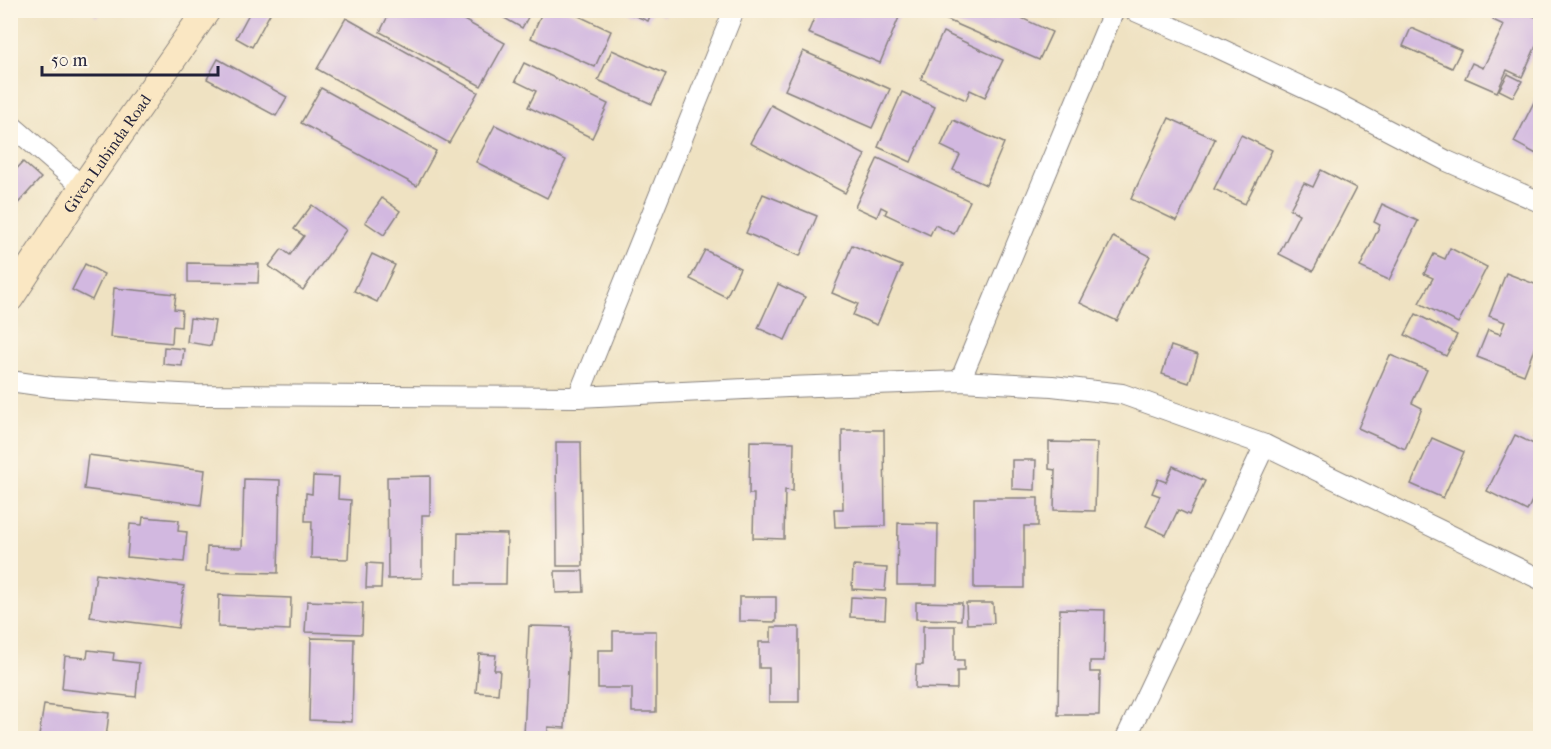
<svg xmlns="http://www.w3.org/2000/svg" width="1551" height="749" font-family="'IM FELL French Canon',serif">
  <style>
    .building { fill: #d2b8e0 }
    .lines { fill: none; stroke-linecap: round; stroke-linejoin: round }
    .street-casing { stroke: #88827e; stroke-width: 22 }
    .secondary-casing { stroke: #88827e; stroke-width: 29 }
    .street { stroke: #fff; stroke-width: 20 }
    .secondary { stroke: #fae7c3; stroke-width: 27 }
    .labels { text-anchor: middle; stroke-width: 4.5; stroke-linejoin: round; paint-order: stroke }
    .street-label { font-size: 16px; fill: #22223b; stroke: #fcf5e5 }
  </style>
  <rect width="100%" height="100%" fill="#fcf5e5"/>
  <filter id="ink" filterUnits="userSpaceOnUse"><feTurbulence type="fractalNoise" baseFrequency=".0167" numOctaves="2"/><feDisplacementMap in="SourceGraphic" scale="12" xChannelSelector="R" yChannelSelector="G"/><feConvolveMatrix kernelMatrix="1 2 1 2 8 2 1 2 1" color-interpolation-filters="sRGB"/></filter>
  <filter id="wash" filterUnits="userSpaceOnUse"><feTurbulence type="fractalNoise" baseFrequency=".008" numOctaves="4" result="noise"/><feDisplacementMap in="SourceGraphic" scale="24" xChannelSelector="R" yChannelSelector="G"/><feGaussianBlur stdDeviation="1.35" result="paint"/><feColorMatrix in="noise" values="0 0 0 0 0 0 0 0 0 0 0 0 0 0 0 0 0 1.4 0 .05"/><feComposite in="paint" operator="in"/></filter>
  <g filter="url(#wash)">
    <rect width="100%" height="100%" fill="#efe2c2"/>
    <g id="blocks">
      <!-- building -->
      <g class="building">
        <polygon points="92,10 105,10 96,17"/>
        <polygon points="251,10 272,10 252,47 236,38"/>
        <polygon points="391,10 446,10 505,43 481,86 380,32"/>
        <polygon points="490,10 532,10 522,28"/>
        <polygon points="543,10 566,10 611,31 595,67 531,38"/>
        <polygon points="621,10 666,10 664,16 652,11 648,21"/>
        <polygon points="809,10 902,10 880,63 808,33 815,16 808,13"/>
        <polygon points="949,10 1004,10 1052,32 1039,60 945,19"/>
        <polygon points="1497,10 1521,10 1540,19 1540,37 1522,77 1507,70 1497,92 1465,78 1472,63 1483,68 1504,25 1493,20"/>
        <polygon points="346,18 478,92 449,143 317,69"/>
        <polygon points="1411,28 1461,50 1452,68 1403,46"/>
        <polygon points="943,32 1003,60 985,97 970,90 966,100 921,79"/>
        <polygon points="612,50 666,74 652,104 598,80"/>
        <polygon points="803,51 890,89 872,128 785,90"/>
        <polygon points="218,59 287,97 276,116 207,79"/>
        <polygon points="524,63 608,104 592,138 528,107 536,91 515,81"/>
        <polygon points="1508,74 1522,81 1513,97 1499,90"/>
        <polygon points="321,88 436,151 417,186 301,123"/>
        <polygon points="1540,90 1540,156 1514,142"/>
        <polygon points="902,92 935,107 911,162 878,147"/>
        <polygon points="771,105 865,155 845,193 750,143"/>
        <polygon points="1169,118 1215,139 1177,221 1131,199"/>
        <polygon points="953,120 1004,143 986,185 953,170 960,155 941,146"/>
        <polygon points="495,125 566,160 547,198 476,162"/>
        <polygon points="1241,135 1272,150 1245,204 1214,189"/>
        <polygon points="878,158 970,201 954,234 935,225 930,235 885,214 887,210 881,207 877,217 855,207"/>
        <polygon points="23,162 41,178 10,212 10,176"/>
        <polygon points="1321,170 1356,188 1313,271 1279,254 1299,214 1290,209 1304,183 1313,187"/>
        <polygon points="763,194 817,216 800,256 746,233"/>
        <polygon points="382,198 400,211 384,235 365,222"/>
        <polygon points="1382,204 1418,221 1389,280 1360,267 1380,225 1374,222"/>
        <polygon points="312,205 346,230 303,290 269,266 282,249 290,255 304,236 294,229"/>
        <polygon points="1113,237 1150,256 1117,321 1080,303"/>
        <polygon points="852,245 902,266 877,325 853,315 858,304 832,293"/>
        <polygon points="1450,248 1487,267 1458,323 1419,303 1433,278 1424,274 1434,254 1445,259"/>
        <polygon points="705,250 740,268 726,297 690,279"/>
        <polygon points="372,254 395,265 377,302 354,291"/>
        <polygon points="188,263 259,264 258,283 188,282"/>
        <polygon points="85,264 104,274 92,300 72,290"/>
        <polygon points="1506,273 1540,286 1540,333 1524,375 1477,357 1488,330 1500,334 1505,322 1489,316"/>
        <polygon points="778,284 805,297 785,340 758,328"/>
        <polygon points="114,288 176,294 174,309 182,310 181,327 173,326 172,343 110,337"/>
        <polygon points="1416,314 1457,335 1446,356 1405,335"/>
        <polygon points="190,318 215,321 211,346 187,342"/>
        <polygon points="1171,346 1198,355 1189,383 1162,374"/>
        <polygon points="164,347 184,349 182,366 163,364"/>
        <polygon points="1390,355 1427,370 1412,403 1422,408 1405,449 1358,428"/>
        <polygon points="1540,422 1540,440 1533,437"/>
        <polygon points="842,430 884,430 885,526 835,527 834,509 843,509"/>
        <polygon points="1515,435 1540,447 1540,484 1527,511 1487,491"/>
        <polygon points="1432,438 1464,452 1443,498 1411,484"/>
        <polygon points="750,441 794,442 793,491 785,490 784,539 753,538 754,494 749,494"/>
        <polygon points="556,442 581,442 583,566 557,566"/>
        <polygon points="1049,442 1097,443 1095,511 1054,510 1055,470 1049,469"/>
        <polygon points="88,455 205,470 201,505 84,489"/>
        <polygon points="1012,460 1036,460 1035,490 1012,489"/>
        <polygon points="1173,466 1205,481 1189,515 1178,510 1166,535 1146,526 1160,496 1152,493 1158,479 1166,482"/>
        <polygon points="313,476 339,477 338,499 351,500 348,559 311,558 312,521 305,521 306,493 312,494"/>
        <polygon points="430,476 430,515 422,515 422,578 388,579 387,477"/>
        <polygon points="244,479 280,480 278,573 206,571 207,547 242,548"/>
        <polygon points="974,498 1038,498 1038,526 1024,526 1024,588 974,588"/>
        <polygon points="143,517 179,520 178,531 187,532 184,562 127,557 130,524 142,525"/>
        <polygon points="898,523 938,524 937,585 897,585"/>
        <polygon points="458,533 507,534 506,584 457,584"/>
        <polygon points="367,563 382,564 381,588 366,588"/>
        <polygon points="853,566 887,568 885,591 852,589"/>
        <polygon points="555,571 583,571 584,592 556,593"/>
        <polygon points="96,574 184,586 178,628 90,617"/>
        <polygon points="219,595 291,598 290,630 218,627"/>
        <polygon points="739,597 776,597 776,622 739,621"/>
        <polygon points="851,597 886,599 885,619 850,617"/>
        <polygon points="307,601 363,603 362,634 305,632"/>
        <polygon points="916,602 962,603 961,620 916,619"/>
        <polygon points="966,603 993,603 994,623 967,624"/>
        <polygon points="1060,609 1105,610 1104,661 1090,661 1090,672 1100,672 1099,715 1058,715"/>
        <polygon points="529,626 570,627 565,728 548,727 548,736 524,736"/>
        <polygon points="923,626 955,626 955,660 964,660 964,671 957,671 957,689 915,688 916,665 923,665"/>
        <polygon points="771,627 799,627 799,702 769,702 769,668 759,668 759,642 771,642"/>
        <polygon points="613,631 656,631 656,712 632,712 632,688 598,688 598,650 613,650"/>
        <polygon points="311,638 354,639 352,722 309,720"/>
        <polygon points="88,650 114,653 113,660 139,663 136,697 62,689 65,656 87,658"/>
        <polygon points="479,654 496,655 494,670 500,670 498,694 476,692"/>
        <polygon points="44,705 109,713 106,738 46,738 46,736 39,736"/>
      </g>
    </g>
  </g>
  <g filter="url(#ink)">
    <use href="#blocks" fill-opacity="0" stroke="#88827e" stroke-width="1.5"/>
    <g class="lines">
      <defs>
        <g id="street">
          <polyline points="1133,10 1208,43 1336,103 1447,161 1540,202"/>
          <polyline points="10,124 83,187"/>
          <polyline points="10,381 52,387 198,395 578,397 788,387 960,381 1052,386 1122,394 1265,445 1540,579"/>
          <polyline points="960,381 1114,10"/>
          <polyline points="578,397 734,10"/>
          <polyline points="1126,738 1265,445"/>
        </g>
        <g id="secondary">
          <path id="s1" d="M10,298L83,187L207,10"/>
        </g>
      </defs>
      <!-- street casing -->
      <use href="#street" class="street-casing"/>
      <!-- secondary casing -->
      <use href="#secondary" class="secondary-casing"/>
      <!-- street -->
      <use href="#street" class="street"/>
      <!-- secondary -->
      <use href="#secondary" class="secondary"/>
    </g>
  </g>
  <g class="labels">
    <!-- street labels -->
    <g class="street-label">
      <text dy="6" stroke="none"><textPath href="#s1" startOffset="174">Given Lubinda Road</textPath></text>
    </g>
  </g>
  <!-- margin -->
  <rect width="1551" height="749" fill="none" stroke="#fcf5e5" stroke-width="36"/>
  <!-- scale -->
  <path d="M42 66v9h176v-9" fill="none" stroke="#22223b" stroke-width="3"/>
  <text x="51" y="66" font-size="18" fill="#22223b" stroke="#fcf5e5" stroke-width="4.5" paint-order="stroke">50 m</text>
</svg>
